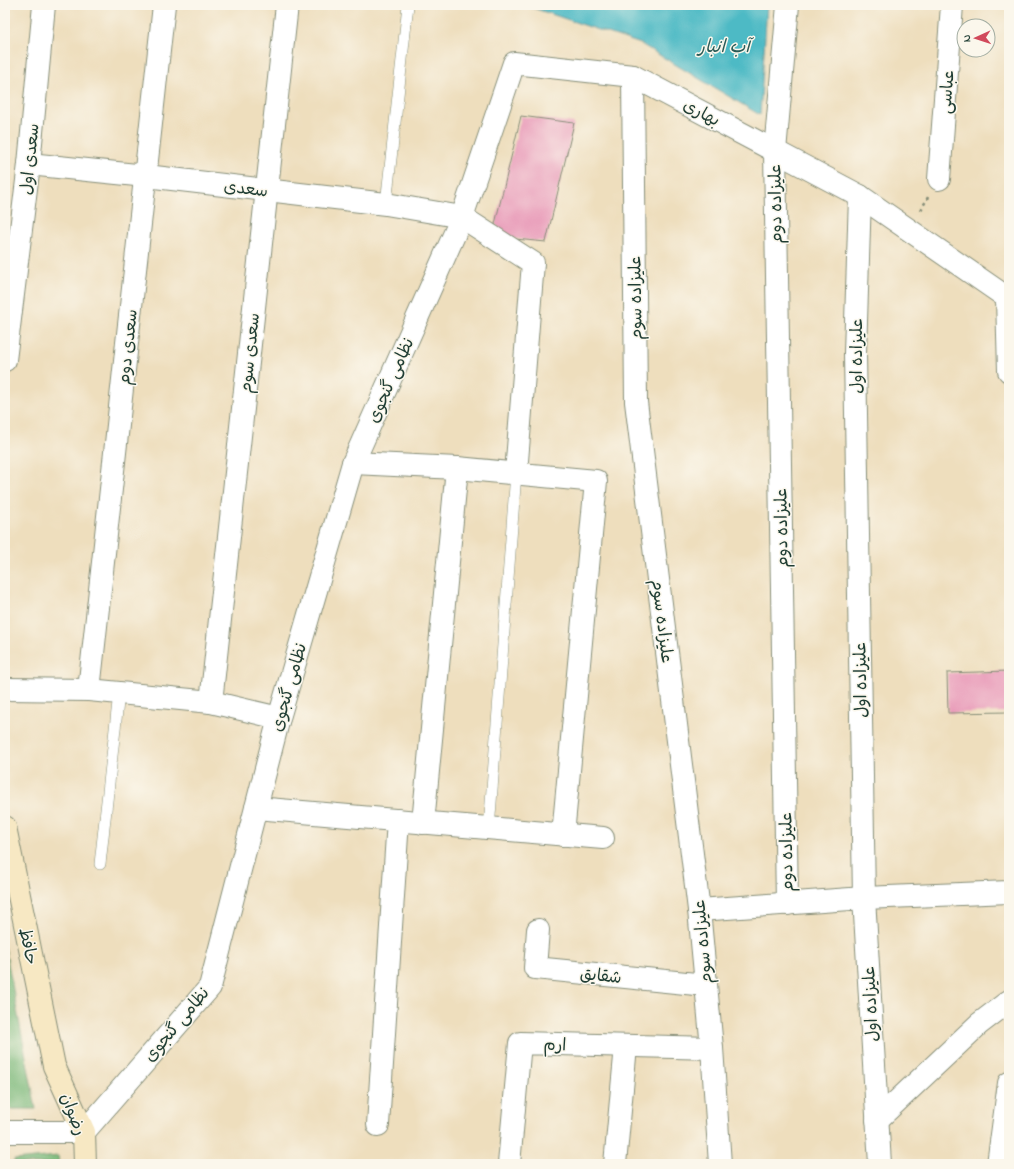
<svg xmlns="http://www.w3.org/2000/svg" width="1014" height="1169" font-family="'Indie Flower','Playpen Sans Arabic',sans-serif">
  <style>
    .forest { fill: #7ab878; stroke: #4c7a56 }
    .water { fill: #4dbac5; stroke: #367c7c }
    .building { fill: #e898b7 }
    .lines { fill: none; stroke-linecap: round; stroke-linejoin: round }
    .service-casing { stroke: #868e78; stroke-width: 12 }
    .minor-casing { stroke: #868e78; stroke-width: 24 }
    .tertiary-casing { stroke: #868e78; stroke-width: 24 }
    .secondary-casing { stroke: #868e78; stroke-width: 24 }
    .path { stroke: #868e78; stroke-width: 2.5; stroke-dasharray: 3 3; stroke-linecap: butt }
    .service { stroke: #fff; stroke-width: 11 }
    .minor { stroke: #fff; stroke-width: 22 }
    .tertiary { stroke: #fff; stroke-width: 22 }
    .secondary { stroke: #f7e8c3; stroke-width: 22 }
    .labels { text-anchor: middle; stroke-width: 3; stroke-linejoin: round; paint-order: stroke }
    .street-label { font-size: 17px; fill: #1f3d34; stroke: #fbf7ec }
    .water-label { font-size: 18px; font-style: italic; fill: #2a5c58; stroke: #fbf7ec }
  </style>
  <rect width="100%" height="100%" fill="#fbf7ec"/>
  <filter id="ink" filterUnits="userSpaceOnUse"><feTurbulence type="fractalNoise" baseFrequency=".025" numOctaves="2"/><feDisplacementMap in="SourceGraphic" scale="8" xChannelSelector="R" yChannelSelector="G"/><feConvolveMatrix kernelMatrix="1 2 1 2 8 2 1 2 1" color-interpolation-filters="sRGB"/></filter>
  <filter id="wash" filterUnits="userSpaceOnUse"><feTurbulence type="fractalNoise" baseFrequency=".012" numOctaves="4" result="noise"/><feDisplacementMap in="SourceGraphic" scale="16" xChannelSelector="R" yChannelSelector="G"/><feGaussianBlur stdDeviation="0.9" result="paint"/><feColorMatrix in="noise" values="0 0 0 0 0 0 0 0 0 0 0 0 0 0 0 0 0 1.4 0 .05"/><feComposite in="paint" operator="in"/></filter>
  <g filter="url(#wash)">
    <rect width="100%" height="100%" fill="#eedebd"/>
    <!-- forest -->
    <g class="forest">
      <polygon points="5,948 36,1109 5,1109"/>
      <polygon points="58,1156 59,1164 14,1164 14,1160"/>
    </g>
    <!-- water -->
    <polygon class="water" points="524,5 767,5 760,115 641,44"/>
    <g id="blocks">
      <!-- building -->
      <g class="building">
        <polygon points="521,116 574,123 546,242 505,238 495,224"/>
        <polygon points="1009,671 1009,712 948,713 947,673"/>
      </g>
    </g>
  </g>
  <g filter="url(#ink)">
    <use href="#blocks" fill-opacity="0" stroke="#868e78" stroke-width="1"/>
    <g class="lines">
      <defs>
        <g id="service">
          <polyline points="386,204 408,5"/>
          <polyline points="489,829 516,473"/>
          <polyline points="100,864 119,693"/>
        </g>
        <g id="minor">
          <polyline points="633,76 636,402 699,910 712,1048 720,1164"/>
          <polyline points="29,164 146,176 386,204 462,217 533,263 516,473"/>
          <polyline points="939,179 952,5"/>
          <polyline points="860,196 855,353 864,898 880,1164"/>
          <polyline points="1007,298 1009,371"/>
          <polyline points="5,360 29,164 44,5"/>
          <polyline points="353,463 457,468 596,481 563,835"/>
          <polyline points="5,689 89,690 211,702 279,718"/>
          <polyline points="89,690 164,5"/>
          <polyline points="211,702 287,5"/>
          <polyline points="256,808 603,838"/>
          <polyline points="423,823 457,468"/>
          <polyline points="787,904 775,151 788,5"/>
          <polyline points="699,910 864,898 1009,892"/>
          <polyline points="538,930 535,968 706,985"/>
          <polyline points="877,1120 979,1024 1009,1001"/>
          <polyline points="378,1125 398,820"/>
          <polyline points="509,1164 520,1043 712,1048"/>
          <polyline points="615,1164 626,1046"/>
          <polyline points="998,1164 1009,1083"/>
        </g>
        <polyline id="tertiary" points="5,1132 84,1132 210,987 279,718 353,463 462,217 514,63 633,76 860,196 1009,299"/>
        <polyline id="secondary" points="5,827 54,1066 84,1132 85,1164"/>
      </defs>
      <!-- service casing -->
      <use href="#service" class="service-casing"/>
      <!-- minor casing -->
      <use href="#minor" class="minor-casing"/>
      <!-- tertiary casing -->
      <use href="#tertiary" class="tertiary-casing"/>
      <!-- secondary casing -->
      <use href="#secondary" class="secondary-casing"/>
      <!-- path -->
      <polyline class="path" points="921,210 928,197"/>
      <!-- service -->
      <use href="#service" class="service"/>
      <!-- minor -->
      <use href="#minor" class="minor"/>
      <!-- tertiary -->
      <use href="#tertiary" class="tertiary"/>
      <!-- secondary -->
      <use href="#secondary" class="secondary"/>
    </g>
  </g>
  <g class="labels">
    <!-- street labels -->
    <g class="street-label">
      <text transform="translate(946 92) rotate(-86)" y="6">عباسی</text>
      <text transform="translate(702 112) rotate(28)" y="6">بهاری</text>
      <text transform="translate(29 159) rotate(-84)" y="6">سعدی اول</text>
      <text transform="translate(246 188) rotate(7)" y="6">سعدی</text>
      <text transform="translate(775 204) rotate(-91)" y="6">علیزاده دوم</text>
      <text transform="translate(635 298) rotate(-91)" y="6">علیزاده سوم</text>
      <text transform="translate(127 347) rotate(-84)" y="6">سعدی دوم</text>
      <text transform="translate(249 353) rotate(-84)" y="6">سعدی سوم</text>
      <text transform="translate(856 356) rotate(-90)" y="6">علیزاده اول</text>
      <text transform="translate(390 380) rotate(-66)" y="6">نظامی گنجوی</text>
      <text transform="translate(781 528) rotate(-91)" y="6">علیزاده دوم</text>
      <text transform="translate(663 621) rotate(83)" y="6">علیزاده سوم</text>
      <text transform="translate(860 680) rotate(-91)" y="6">علیزاده اول</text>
      <text transform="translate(288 687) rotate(-74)" y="6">نظامی گنجوی</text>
      <text transform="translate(786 852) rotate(-91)" y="6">علیزاده دوم</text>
      <text transform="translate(702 942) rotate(-95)" y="6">علیزاده سوم</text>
      <text transform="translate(29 946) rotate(78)" y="6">حافظ</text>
      <text transform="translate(601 975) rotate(6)" y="6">شقایق</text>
      <text transform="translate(870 1004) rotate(-93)" y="6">علیزاده اول</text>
      <text transform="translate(176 1024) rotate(-50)" y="6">نظامی گنجوی</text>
      <text transform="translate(555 1044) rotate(2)" y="6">ارم</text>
      <text transform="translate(74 1114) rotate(69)" y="6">رضوان</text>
    </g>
    <!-- water labels -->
    <g class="water-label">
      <text x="724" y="52">آب انبار</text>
    </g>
  </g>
  <!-- margin -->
  <rect width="1014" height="1169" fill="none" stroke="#fbf7ec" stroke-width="20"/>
  <!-- north arrow -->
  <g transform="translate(976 38) rotate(267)"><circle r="19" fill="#fbf7ec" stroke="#a3ada2"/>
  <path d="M0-3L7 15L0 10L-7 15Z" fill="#d1495b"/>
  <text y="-6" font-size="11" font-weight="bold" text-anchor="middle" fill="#1f3d34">N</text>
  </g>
</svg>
